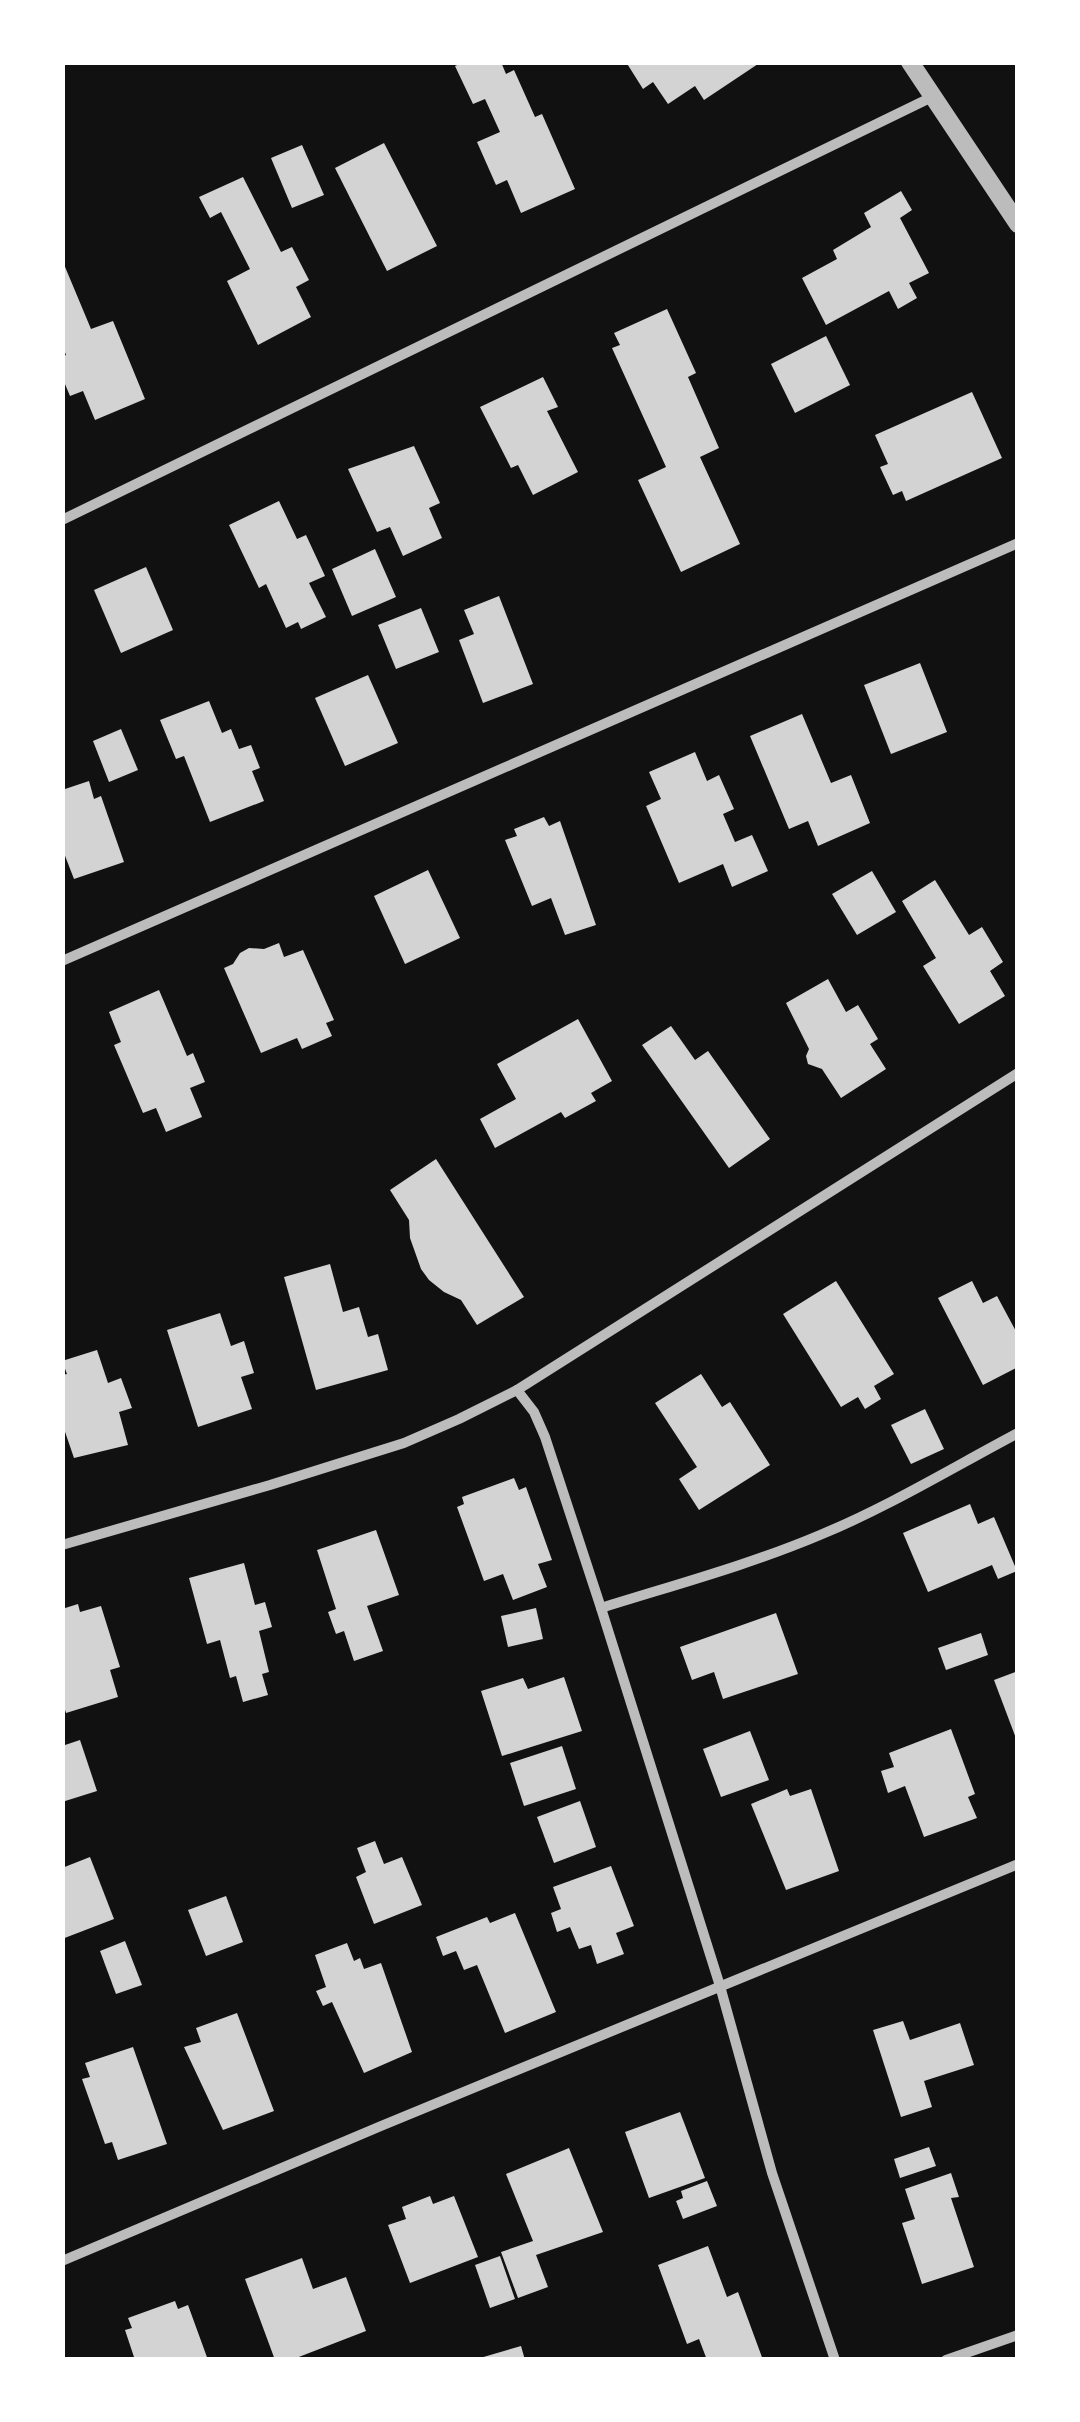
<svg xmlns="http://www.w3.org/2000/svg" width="1080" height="2422" font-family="Roboto,sans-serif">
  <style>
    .building { fill: #d3d3d3 }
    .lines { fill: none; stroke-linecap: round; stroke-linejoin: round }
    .minor { stroke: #bcbcbc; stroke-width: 10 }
    .tertiary { stroke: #bcbcbc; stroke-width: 18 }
  </style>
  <rect width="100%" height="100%" fill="#111"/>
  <!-- building -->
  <g class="building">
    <polygon points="464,62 501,62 506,74 514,70 535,117 542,114 575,189 521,213 507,180 496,185 477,142 500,132 485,99 473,104 455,66"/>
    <polygon points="626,62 761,62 704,100 695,86 668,104 653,82 643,89"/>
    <polygon points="384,143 437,246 387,271 335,168"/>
    <polygon points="302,145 324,195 292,208 271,158"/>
    <polygon points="243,177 281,252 292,247 309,280 296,287 311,317 258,345 227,281 250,269 221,212 210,218 199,197"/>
    <polygon points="901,191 912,210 900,218 929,273 909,283 917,298 898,309 889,291 826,325 802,278 837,259 833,250 871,227 864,213"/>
    <polygon points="63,262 91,329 113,321 145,399 95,420 83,391 70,396 62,377 62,357 66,355 63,347"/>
    <polygon points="667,309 696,373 688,377 719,448 700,457 740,544 681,572 638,480 666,467 612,348 620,345 614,333"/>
    <polygon points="826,336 850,385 795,413 771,364"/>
    <polygon points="543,377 558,407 547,411 578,472 533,495 518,465 511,468 480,407"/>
    <polygon points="972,392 1002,458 906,501 902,491 893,495 880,467 888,464 875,435"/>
    <polygon points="414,446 440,503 429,508 442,538 403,556 390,527 377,532 348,469"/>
    <polygon points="279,501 297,539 306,535 325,576 309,583 326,617 301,629 298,622 286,628 266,584 259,588 229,525"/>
    <polygon points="375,549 396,597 352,616 332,569"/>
    <polygon points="146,567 173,630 121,653 94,590"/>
    <polygon points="499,596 533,684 483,703 459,640 474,634 464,610"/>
    <polygon points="421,608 439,652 396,669 378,625"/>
    <polygon points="920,663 947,732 891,754 864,685"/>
    <polygon points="368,675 398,743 345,766 315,698"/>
    <polygon points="209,701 222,733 231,729 239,749 251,745 260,768 252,771 264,801 210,822 184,756 176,759 160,720"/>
    <polygon points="802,714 831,783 851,775 870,823 818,846 808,821 789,829 750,736"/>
    <polygon points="121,729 138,770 109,782 93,741"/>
    <polygon points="695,752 707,781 719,775 734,809 723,814 735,842 752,835 768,871 732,887 723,864 679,883 646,806 661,799 649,772"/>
    <polygon points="89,781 94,799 101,796 124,862 74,879 62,848 62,790"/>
    <polygon points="544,817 549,826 560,821 596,925 565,935 551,898 532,906 505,840 517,836 514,829"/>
    <polygon points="428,870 460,938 405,964 374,896"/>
    <polygon points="872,871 896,912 857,935 832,894"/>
    <polygon points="935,880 969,935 982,927 1003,962 990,971 1005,996 959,1024 923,966 936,958 902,901"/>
    <polygon points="279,943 284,957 303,950 334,1020 326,1023 332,1036 302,1049 297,1038 261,1053 224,968 233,964 240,953 249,948 264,949"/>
    <polygon points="828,979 846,1012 858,1005 878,1039 870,1044 886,1069 841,1098 822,1069 808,1064 806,1056 809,1049 786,1003"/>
    <polygon points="159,990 187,1056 193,1053 205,1082 190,1088 202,1117 166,1132 156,1108 143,1113 114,1045 121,1042 109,1012"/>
    <polygon points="578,1019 612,1081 591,1093 596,1101 565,1118 561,1112 495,1148 480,1119 516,1099 497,1064"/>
    <polygon points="671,1026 695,1060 708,1051 770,1139 729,1168 642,1045"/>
    <polygon points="436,1159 524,1297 477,1325 461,1300 444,1292 429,1280 421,1269 410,1238 409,1220 390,1190"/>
    <polygon points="330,1264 343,1312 359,1307 368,1337 378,1334 388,1370 316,1390 284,1277"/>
    <polygon points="836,1281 894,1374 874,1386 881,1399 865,1409 858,1397 841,1407 783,1314"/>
    <polygon points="972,1281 983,1303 997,1296 1018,1335 1018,1367 983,1385 938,1298"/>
    <polygon points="220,1313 231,1346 244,1341 254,1373 241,1377 252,1409 198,1427 167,1330"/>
    <polygon points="97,1350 108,1383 121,1378 132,1408 119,1412 128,1445 74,1458 62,1423 62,1375 67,1374 62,1361"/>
    <polygon points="701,1374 722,1407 730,1402 770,1465 699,1510 679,1479 697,1467 655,1403"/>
    <polygon points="925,1409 944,1449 911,1464 891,1425"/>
    <polygon points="514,1478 519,1490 526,1487 552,1560 538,1564 547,1587 513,1600 503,1574 484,1581 457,1507 464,1504 462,1497"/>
    <polygon points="970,1504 978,1524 994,1517 1017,1571 998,1579 992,1565 928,1592 903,1533"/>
    <polygon points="376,1530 399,1595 367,1606 383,1651 354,1661 344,1631 336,1634 328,1612 336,1609 317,1550"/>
    <polygon points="244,1563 255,1605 265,1602 272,1627 259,1631 269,1672 262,1674 268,1695 243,1702 236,1676 230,1678 220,1640 207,1644 189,1578"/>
    <polygon points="78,1604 80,1612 101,1606 120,1667 110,1670 118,1697 66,1713 62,1700 62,1678 65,1677 62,1670 62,1609"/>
    <polygon points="536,1608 543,1639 508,1647 501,1616"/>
    <polygon points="776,1613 798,1674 723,1699 714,1672 692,1680 680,1647"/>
    <polygon points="981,1633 988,1655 946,1670 938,1648"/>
    <polygon points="1018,1671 1018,1741 1017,1741 994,1680"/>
    <polygon points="564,1677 582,1731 502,1756 481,1691 523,1678 528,1689"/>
    <polygon points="951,1729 975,1794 968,1797 977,1818 924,1837 905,1786 888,1793 881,1771 894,1767 889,1753"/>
    <polygon points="750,1731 769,1780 721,1797 703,1749"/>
    <polygon points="80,1740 97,1791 62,1802 62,1746"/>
    <polygon points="562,1746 576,1789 524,1806 510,1763"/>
    <polygon points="787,1789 790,1796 811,1789 839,1871 786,1890 751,1804"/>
    <polygon points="580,1801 596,1847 554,1863 537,1817"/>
    <polygon points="375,1841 384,1864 402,1857 422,1905 374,1924 356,1877 366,1872 357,1848"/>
    <polygon points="90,1857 114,1919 62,1939 62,1868"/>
    <polygon points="611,1866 634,1926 616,1933 624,1954 597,1964 591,1945 579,1949 570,1927 557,1932 551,1913 561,1909 553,1887"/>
    <polygon points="226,1896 243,1942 206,1956 188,1910"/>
    <polygon points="515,1913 556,2012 505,2033 477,1965 464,1970 456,1951 443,1956 436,1937 487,1917 490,1923"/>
    <polygon points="125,1941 142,1985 116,1994 100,1951"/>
    <polygon points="347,1943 354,1961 360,1958 364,1969 381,1963 412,2052 364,2073 332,2002 323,2006 316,1991 326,1987 315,1955"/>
    <polygon points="237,2013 274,2111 223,2130 184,2047 201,2042 196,2028"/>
    <polygon points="903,2021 910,2040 960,2023 974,2065 924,2081 932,2107 901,2117 873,2030"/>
    <polygon points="133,2047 167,2144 118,2160 112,2142 105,2144 82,2079 90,2077 85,2063"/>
    <polygon points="680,2112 705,2178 649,2198 625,2132"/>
    <polygon points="929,2147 936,2166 900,2178 894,2159"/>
    <polygon points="569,2148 603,2232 536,2255 548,2287 518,2298 501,2252 533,2241 506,2174"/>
    <polygon points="951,2173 959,2197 951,2198 974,2267 922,2284 902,2223 915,2219 905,2189"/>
    <polygon points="707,2181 717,2206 683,2219 676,2201 683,2198 681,2191"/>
    <polygon points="430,2196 433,2204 454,2196 478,2257 410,2283 388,2225 406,2219 402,2207"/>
    <polygon points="708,2246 727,2297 738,2292 763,2360 707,2360 699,2339 687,2344 658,2265"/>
    <polygon points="500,2256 515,2299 490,2308 475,2265"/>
    <polygon points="302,2258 313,2289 346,2277 366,2331 291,2360 275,2360 245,2279"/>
    <polygon points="175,2301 178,2309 188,2305 208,2360 135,2360 125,2330 132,2328 128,2318"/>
    <polygon points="521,2346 525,2360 480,2360 480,2358"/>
  </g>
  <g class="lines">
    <!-- minor -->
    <g class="minor">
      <polyline points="62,520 932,97"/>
      <polyline points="62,961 1018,543"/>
      <polyline points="517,1390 534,1412 545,1437 601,1608 720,1986 772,2173 835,2360"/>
      <polyline points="62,1545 270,1485 404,1443 459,1419 517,1390 1018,1073"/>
      <path d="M601,1608C674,1585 749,1565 820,1535C888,1507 952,1468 1018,1433"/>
      <polyline points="62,2261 381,2126 1018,1864"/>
      <polyline points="946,2360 1018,2335"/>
    </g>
    <!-- tertiary -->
    <polyline class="tertiary" points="910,62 1018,224"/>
  </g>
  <!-- border -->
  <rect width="1080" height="2422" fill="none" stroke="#ffffff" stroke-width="130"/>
</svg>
